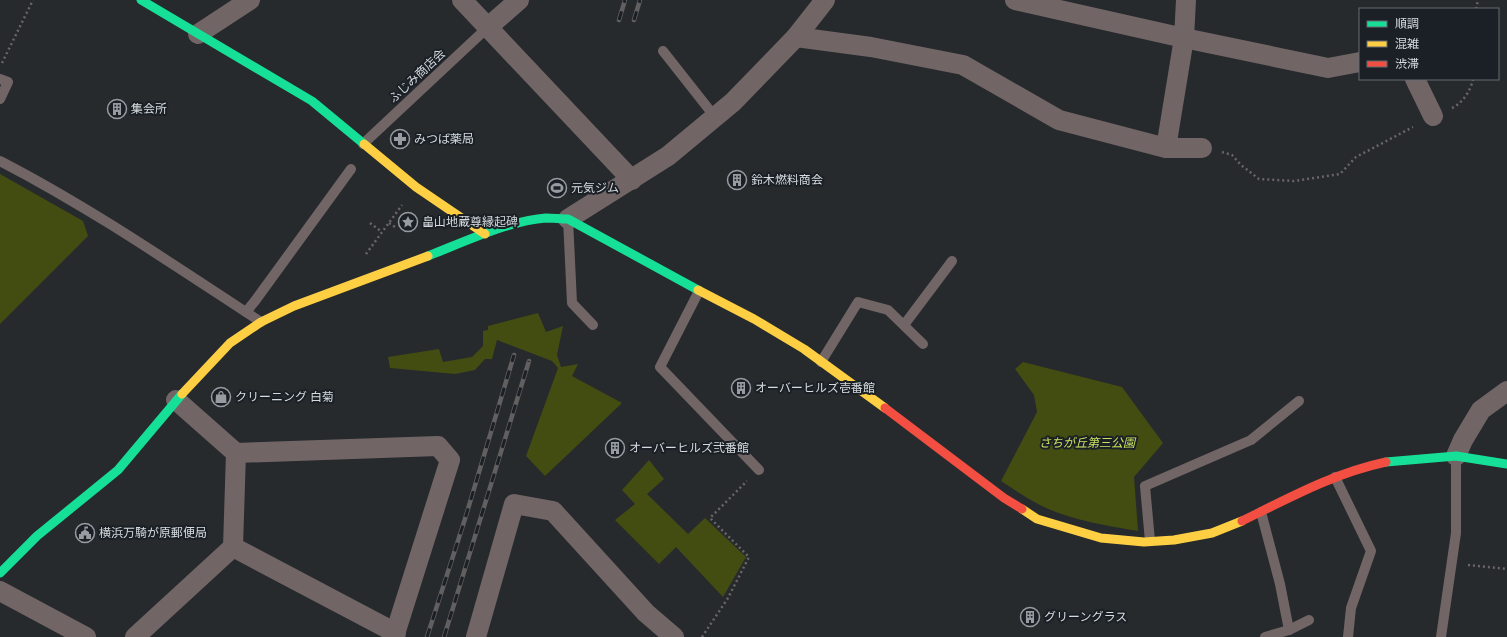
<svg xmlns="http://www.w3.org/2000/svg" width="1507" height="637" font-family="'PT Serif','Noto Sans JP',serif">
  <style>
    .green { fill: #434c11 }
    .lines { fill: none; stroke-linecap: round; stroke-linejoin: round }
    .path { stroke: #6b6566; stroke-width: 2.5; stroke-dasharray: 2 3; stroke-linecap: butt }
    .lane { stroke: #726566; stroke-width: 10 }
    .street { stroke: #726566; stroke-width: 20 }
    .fast { stroke: #16e098; stroke-width: 9 }
    .slow { stroke: #ffcf43; stroke-width: 9 }
    .jam { stroke: #f24e42; stroke-width: 9 }
    .rail-casing { stroke: #625f60; stroke-width: 4.5 }
    .rail { stroke: #1a2026; stroke-width: 3; stroke-dasharray: 9; stroke-linecap: butt }
    .labels { text-anchor: middle; stroke-width: 4; stroke-linejoin: round; paint-order: stroke }
    .street-label { font-size: 12px; fill: #d6dade; stroke: #1a2026 }
    .poi-label { font-size: 12px; fill: #d6dade; stroke: #1a2026; text-anchor: start }
    .park-label { font-size: 12px; font-style: italic; fill: #cce15e; stroke: #1a2026 }
  </style>
  <rect width="100%" height="100%" fill="#262a2d"/>
  <!-- green -->
  <g class="green">
    <polygon points="0,174 83,221 88,236 0,324"/>
    <polygon points="538,313 546,332 563,326 557,355 561,367 578,364 572,376 622,403 545,476 526,456 558,368 552,361 497,340 492,359 485,359 475,370 455,374 390,368 388,357 439,349 443,362 472,357 483,346 483,331 488,330 488,326"/>
    <path d="M1023,362L1122,387L1163,443L1134,477L1138,531C1103,525 1069,520 1038,504C1025,497 1013,489 1001,481L1037,412L1034,395L1015,369Z"/>
    <polygon points="649,460 664,479 647,494 688,534 705,518 746,557 723,597 676,547 659,564 615,520 635,504 622,490"/>
  </g>
  <g class="lines">
    <!-- path -->
    <g class="path">
      <polyline points="1476,9 1478,0"/>
      <polyline points="2,63 33,0"/>
      <path d="M1452,108C1463,103 1471,90 1473,79"/>
      <polyline points="1222,152 1232,155 1241,165 1259,179 1294,181 1340,174 1356,157 1413,127"/>
      <polyline points="370,223 382,232"/>
      <polyline points="389,223 395,227"/>
      <polyline points="366,254 402,205"/>
      <polyline points="1468,565 1507,569"/>
      <polyline points="702,637 728,598 749,557 710,518 747,481"/>
    </g>
    <!-- lane -->
    <g class="lane">
      <polyline points="663,51 715,117"/>
      <polyline points="0,79 8,82 0,99"/>
      <polyline points="363,144 487,28"/>
      <path d="M0,161C91,208 175,266 261,322"/>
      <polyline points="568,219 572,303 593,325"/>
      <polyline points="699,291 660,367 759,470"/>
      <polyline points="246,312 255,301 351,169"/>
      <polyline points="904,325 952,261"/>
      <polyline points="821,362 858,302 888,310 923,344"/>
      <polyline points="1335,477 1371,551 1351,608 1348,637"/>
      <polyline points="1261,512 1280,584 1289,630"/>
      <polyline points="1150,541 1145,486 1251,440 1299,401"/>
      <polyline points="1265,637 1289,630 1309,620"/>
      <polyline points="1441,637 1456,533 1456,456"/>
    </g>
    <!-- street -->
    <g class="street">
      <polyline points="462,0 632,180"/>
      <polyline points="1015,0 1184,38 1328,68 1360,62"/>
      <polyline points="487,28 519,0"/>
      <polyline points="198,34 250,0"/>
      <polyline points="796,37 871,47 963,65 1059,120 1166,148 1202,148"/>
      <polyline points="1415,79 1433,116"/>
      <polyline points="1166,148 1184,38 1186,0"/>
      <polyline points="568,219 668,156 733,102 796,37 825,0"/>
      <polyline points="176,400 236,453 438,446 450,460 394,637"/>
      <polyline points="1456,456 1463,440 1481,410 1507,391"/>
      <polyline points="233,547 396,633"/>
      <polyline points="0,591 86,637"/>
      <polyline points="135,637 233,547 236,453"/>
      <polyline points="476,637 514,504 553,511 646,613 674,637"/>
    </g>
    <!-- fast -->
    <g class="fast">
      <polyline points="141,0 312,101 364,144"/>
      <path d="M428,256C464,242 508,221 546,218C553,218 561,219 568,219L698,290"/>
      <polyline points="1386,462 1456,456 1507,464"/>
      <polyline points="0,573 37,536 118,470 182,394"/>
    </g>
    <!-- slow -->
    <g class="slow">
      <polyline points="364,144 416,187 485,234"/>
      <polyline points="698,290 754,319 804,349 885,408"/>
      <polyline points="182,394 230,343 261,322 294,306 428,256"/>
      <polyline points="1022,509 1037,519 1101,538 1144,542 1174,540 1212,533 1242,521"/>
    </g>
    <!-- jam -->
    <g class="jam">
      <polyline points="885,408 1004,498 1022,509"/>
      <path d="M1242,521C1289,498 1334,473 1386,462"/>
    </g>
    <defs>
      <g id="rail">
        <polyline points="619,20 625,0"/>
        <polyline points="634,20 640,0"/>
        <polyline points="427,637 465,519 514,355"/>
        <polyline points="444,637 529,361"/>
      </g>
    </defs>
    <!-- rail casing -->
    <use href="#rail" class="rail-casing"/>
    <!-- rail -->
    <use href="#rail" class="rail"/>
  </g>
  <!-- icons -->
  <defs>
    <symbol id="building-ring" viewBox="-11 -11 22 22"><circle r="9.5" fill="#1a2026" stroke="#989ca0" stroke-width="1.5"/><path d="M-4-6H4V6H1V3H-1V6H-4ZM-2.5-4.3h1.7v1.8h-1.7ZM.8-4.3h1.7v1.8H.8ZM-2.5-1h1.7V.8h-1.7ZM.8-1h1.7V.8H.8Z" fill="#989ca0"/></symbol>
    <symbol id="pharmacy-ring" viewBox="-11 -11 22 22"><circle r="9.5" fill="#1a2026" stroke="#989ca0" stroke-width="1.5"/><path d="M-2-6h4v4h4v4h-4v4h-4v-4h-4v-4h4Z" fill="#989ca0"/></symbol>
    <symbol id="stadium-ring" viewBox="-11 -11 22 22"><circle r="9.5" fill="#1a2026" stroke="#989ca0" stroke-width="1.5"/><path d="M0-5a6.5 5 0 1 0 0 10a6.5 5 0 1 0 0-10ZM-3.5-1.8h7v3.6h-7Z" fill="#989ca0"/></symbol>
    <symbol id="sight-ring" viewBox="-11 -11 22 22"><circle r="9.5" fill="#1a2026" stroke="#989ca0" stroke-width="1.5"/><path d="M0-6L1.8-2.2L6-1.7L2.9 1.2L3.7 5.4L0 3.3L-3.7 5.4L-2.9 1.2L-6-1.7L-1.8-2.2Z" fill="#989ca0"/></symbol>
    <symbol id="shop-ring" viewBox="-11 -11 22 22"><circle r="9.5" fill="#1a2026" stroke="#989ca0" stroke-width="1.5"/><path d="M-5-2.5h2.3a2.7 3.5 0 0 1 5.4 0H5L5.5 6h-11ZM-1.5-2.5h3a1.5 2.3 0 0 0-3 0Z" fill="#989ca0"/></symbol>
    <symbol id="civic-ring" viewBox="-11 -11 22 22"><circle r="9.5" fill="#1a2026" stroke="#989ca0" stroke-width="1.5"/><path d="M-.6-6.5H3V-4.5H.6V-3L4-1V1h2V6H-6V1h2V-1L-.6-3ZM-1.2 2.5V6h2.4V2.5Z" fill="#989ca0"/></symbol>
  </defs>
  <g fill-rule="evenodd">
    <use href="#building-ring" x="106" y="98" width="22" height="22"/>
    <use href="#pharmacy-ring" x="389" y="128" width="22" height="22"/>
    <use href="#building-ring" x="726" y="169" width="22" height="22"/>
    <use href="#stadium-ring" x="546" y="177" width="22" height="22"/>
    <use href="#sight-ring" x="397" y="211" width="22" height="22"/>
    <use href="#building-ring" x="730" y="377" width="22" height="22"/>
    <use href="#shop-ring" x="210" y="386" width="22" height="22"/>
    <use href="#building-ring" x="604" y="437" width="22" height="22"/>
    <use href="#civic-ring" x="74" y="522" width="22" height="22"/>
    <use href="#building-ring" x="1019" y="606" width="22" height="22"/>
  </g>
  <g class="labels">
    <!-- street labels -->
    <g class="street-label">
      <text transform="translate(417 76) rotate(-43)" y="4">ふじみ商店会</text>
    </g>
    <!-- poi labels -->
    <g class="poi-label">
      <text x="131" y="113">集会所</text>
      <text x="414" y="143">みつば薬局</text>
      <text x="751" y="184">鈴木燃料商会</text>
      <text x="571" y="192">元気ジム</text>
      <text x="422" y="226">畠山地蔵尊縁起碑</text>
      <text x="755" y="392">オーバーヒルズ壱番館</text>
      <text x="235" y="401">クリーニング 白菊</text>
      <text x="629" y="452">オーバーヒルズ弐番館</text>
      <text x="99" y="537">横浜万騎が原郵便局</text>
      <text x="1044" y="621">グリーングラス</text>
    </g>
    <!-- park labels -->
    <g class="park-label">
      <text x="1087" y="447">さちが丘第三公園</text>
    </g>
  </g>
  <!-- legend -->
  <rect x="1359" y="8" width="140" height="72" fill="#1a2026" stroke="#656a70"/>
  <rect x="1367" y="21" width="20" height="6" fill="#16e098" stroke="#656a70"/>
  <text x="1395" y="28" font-size="12" fill="#d6dade">順調</text>
  <rect x="1367" y="41" width="20" height="6" fill="#ffcf43" stroke="#656a70"/>
  <text x="1395" y="48" font-size="12" fill="#d6dade">混雑</text>
  <rect x="1367" y="61" width="20" height="6" fill="#f24e42" stroke="#656a70"/>
  <text x="1395" y="68" font-size="12" fill="#d6dade">渋滞</text>
</svg>
